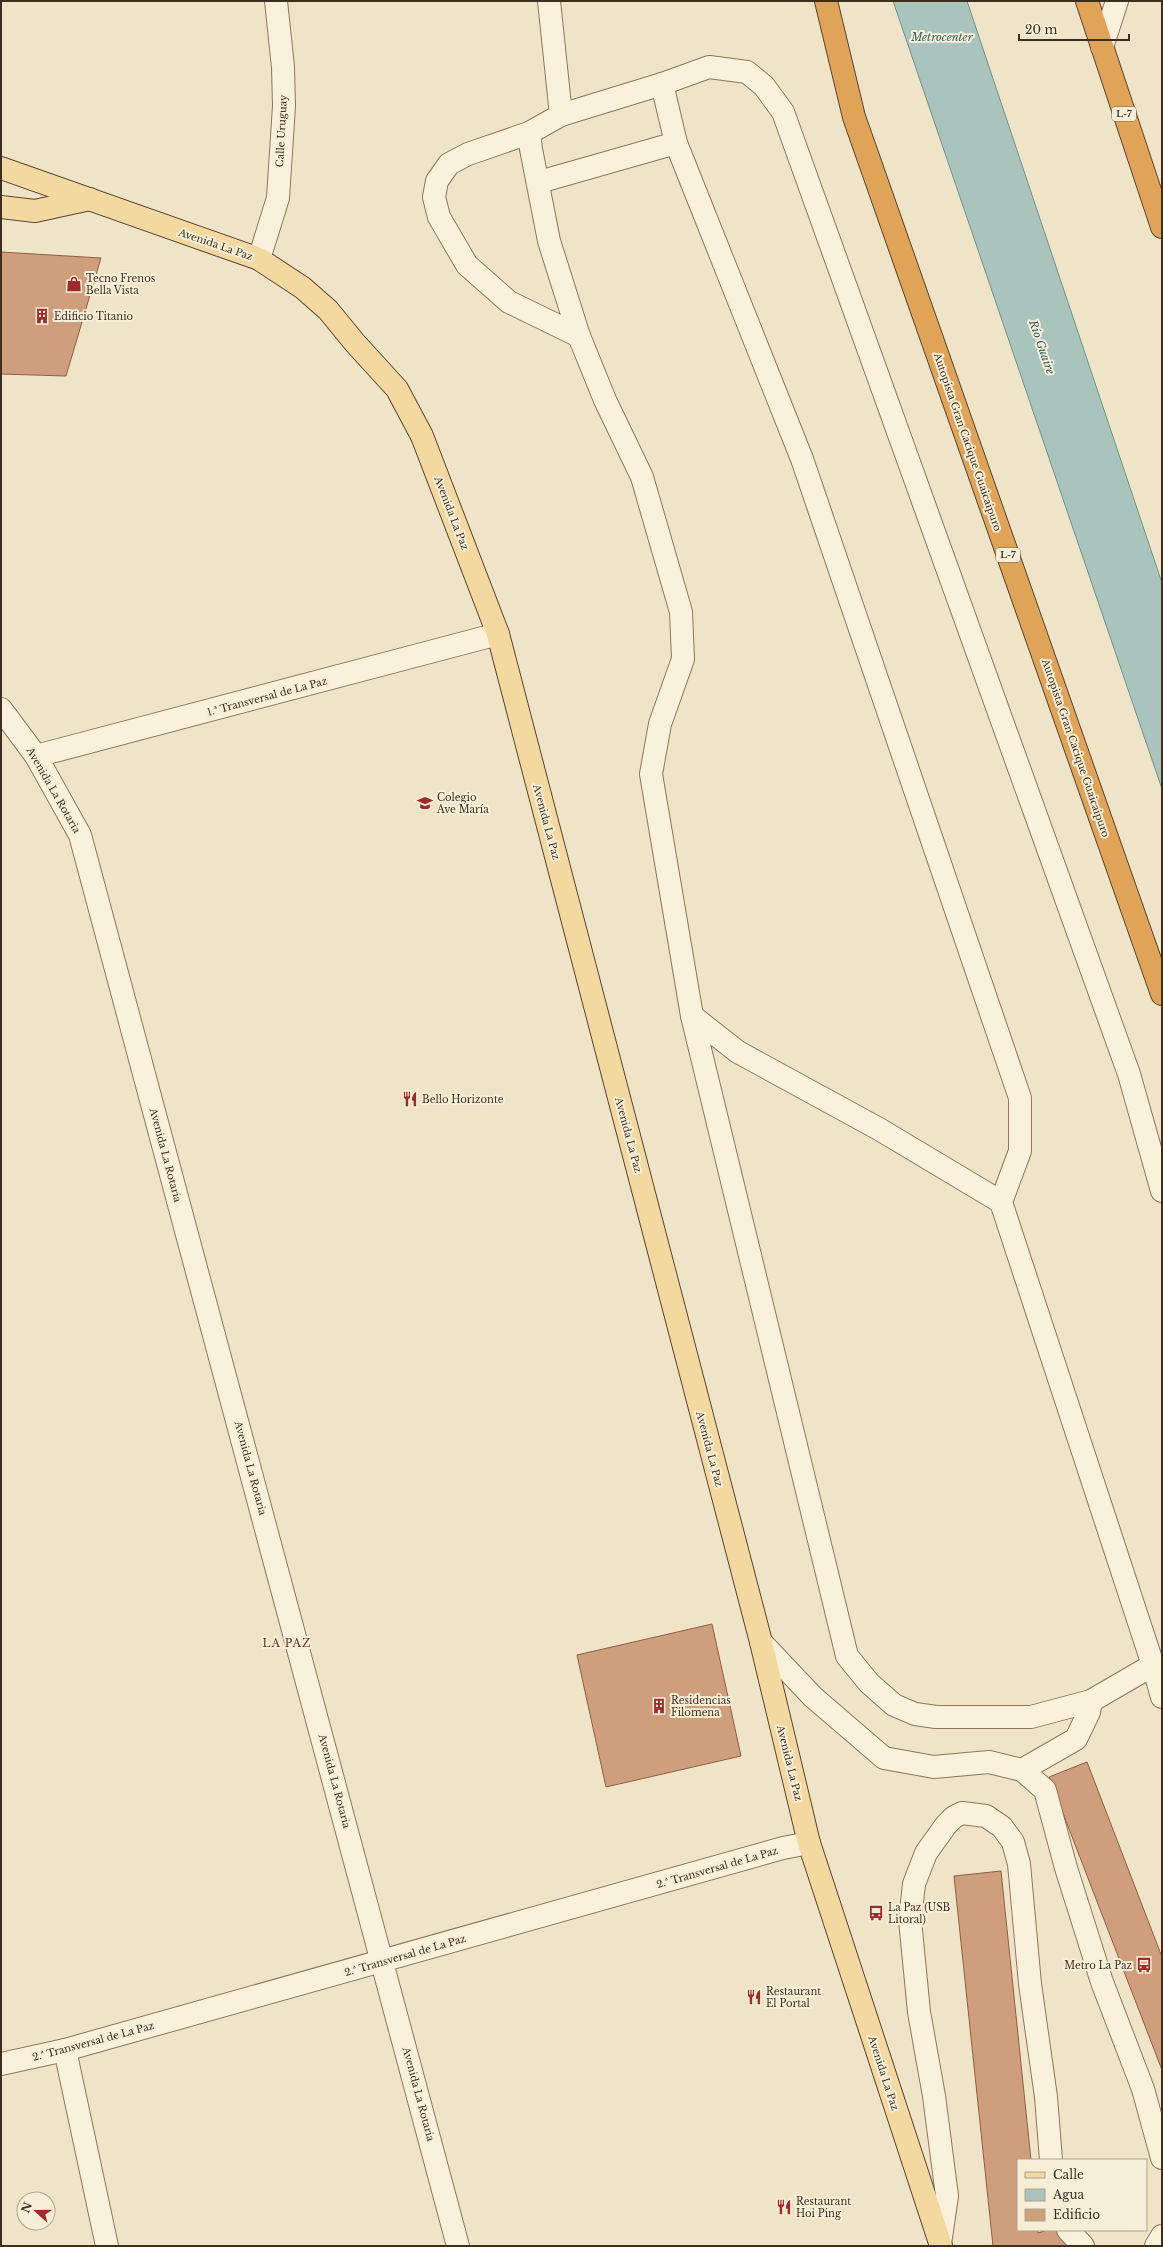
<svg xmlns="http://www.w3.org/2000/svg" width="1163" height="2247" font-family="'Libre Baskerville',serif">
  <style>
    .water { fill: #a9c4bc; stroke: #6f938a }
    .building { fill: #cf9f7d; stroke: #8d5f41 }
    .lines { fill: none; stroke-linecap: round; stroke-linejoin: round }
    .minor-casing { stroke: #8d765c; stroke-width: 24 }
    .major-casing { stroke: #5b4430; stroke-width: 24 }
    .highway-casing { stroke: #5b4430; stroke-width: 24 }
    .minor { stroke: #faf1dc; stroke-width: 22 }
    .major { stroke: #f3d9a0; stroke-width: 22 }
    .highway { stroke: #e0a458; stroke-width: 22 }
    .labels { text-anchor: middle; stroke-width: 4; stroke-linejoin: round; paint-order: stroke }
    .shield { fill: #f7eed8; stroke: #756857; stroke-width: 1 }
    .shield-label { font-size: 9px; font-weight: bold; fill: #3d2e20 }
    .street-label { font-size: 10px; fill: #3d2e20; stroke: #f7eed8 }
    .poi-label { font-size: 10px; fill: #3d2e20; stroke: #f7eed8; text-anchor: start }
    .water-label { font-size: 11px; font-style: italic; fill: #2f5d5a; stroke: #f7eed8 }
    .neighbourhood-label { font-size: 11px; letter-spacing: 1px; fill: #6b2e1e; stroke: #f7eed8 }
  </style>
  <rect width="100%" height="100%" fill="#f0e4c8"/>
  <!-- water -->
  <polygon class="water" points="893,1 967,1 1162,583 1162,789"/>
  <!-- building -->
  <g class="building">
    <polygon points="1,252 101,258 66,376 1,374"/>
    <polygon points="712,1624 741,1756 606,1787 577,1655"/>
    <polygon points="1087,1762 1162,1957 1162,2070 1049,1777"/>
    <polygon points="1001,1871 1031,2160 1018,2160 1018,2230 1038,2230 1038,2233 1047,2230 1066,2230 1072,2246 993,2246 954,1876"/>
  </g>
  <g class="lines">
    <defs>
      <g id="minor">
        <polyline points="549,1 561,115 529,133 531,149 549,241 579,336 605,400 642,477 681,612 683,659 660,724 651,774 692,1016"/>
        <polyline points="1102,47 1117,1"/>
        <polyline points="662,84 676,143 802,459 1020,1098 1020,1151 1001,1202 1153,1665"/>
        <polyline points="561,115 662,84 709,67 747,72 764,86 783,112 1129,1074 1162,1191"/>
        <polyline points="529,133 468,154 449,164 437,181 434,197 439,217 467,265 509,302 579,336"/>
        <polyline points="539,182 676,143"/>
        <polyline points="259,259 278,198 284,106 283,67 276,1"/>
        <polyline points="1,709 36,756 80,835 458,2246"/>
        <polyline points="36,756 498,634"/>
        <polyline points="1001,1202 879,1129 738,1052 692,1016 847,1656 869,1683 894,1705 915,1714 936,1717 1031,1717 1091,1701"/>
        <polyline points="761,1642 813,1697 884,1758 934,1767 989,1762 1022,1770 1045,1790 1066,1868 1102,1982 1143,2089 1162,2158"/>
        <polyline points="1022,1770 1076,1739 1089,1712 1091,1701 1153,1665 1162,1697"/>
        <polyline points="65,2050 107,2246"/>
        <polyline points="1,2064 65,2050 783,1848 809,1843"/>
        <polyline points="1068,2230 1083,2246"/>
        <polyline points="940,2244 947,2196 934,2096 919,2012 910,1920 914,1884 926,1853 946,1825 954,1817 962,1813 986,1816 1002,1827 1013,1842 1019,1864 1030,1984 1046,2097 1051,2160"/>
        <polyline points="1156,2246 1162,2236"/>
      </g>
      <g id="major">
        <polyline points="1,168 259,259 303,288 328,310 355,343 397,389 422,436 498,634 761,1642 809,1843 941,2246"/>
        <polyline points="1,207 35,211 90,199"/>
      </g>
      <g id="highway">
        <polyline points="826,1 854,117 1162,994"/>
        <polyline points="1087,1 1162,227"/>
      </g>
    </defs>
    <!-- minor casing -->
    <use href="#minor" class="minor-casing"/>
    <!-- major casing -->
    <use href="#major" class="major-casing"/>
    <!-- highway casing -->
    <use href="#highway" class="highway-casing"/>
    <!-- minor -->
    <use href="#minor" class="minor"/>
    <!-- major -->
    <use href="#major" class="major"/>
    <!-- highway -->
    <use href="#highway" class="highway"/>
  </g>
  <!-- icons -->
  <defs>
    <symbol id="shop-bare" viewBox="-9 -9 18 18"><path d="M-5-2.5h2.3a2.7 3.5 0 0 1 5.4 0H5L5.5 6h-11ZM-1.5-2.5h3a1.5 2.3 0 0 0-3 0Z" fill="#9e2a2b" stroke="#f7eed8" stroke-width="2.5" paint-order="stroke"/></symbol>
    <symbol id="building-bare" viewBox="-9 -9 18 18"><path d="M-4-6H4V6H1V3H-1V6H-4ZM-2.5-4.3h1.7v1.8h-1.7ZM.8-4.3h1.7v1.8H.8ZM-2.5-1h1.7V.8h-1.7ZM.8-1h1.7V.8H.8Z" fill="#9e2a2b" stroke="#f7eed8" stroke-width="2.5" paint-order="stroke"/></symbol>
    <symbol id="school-bare" viewBox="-9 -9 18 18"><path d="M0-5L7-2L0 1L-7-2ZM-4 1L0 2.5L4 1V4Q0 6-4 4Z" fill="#9e2a2b" stroke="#f7eed8" stroke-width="2.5" paint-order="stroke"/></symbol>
    <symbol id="restaurant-bare" viewBox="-9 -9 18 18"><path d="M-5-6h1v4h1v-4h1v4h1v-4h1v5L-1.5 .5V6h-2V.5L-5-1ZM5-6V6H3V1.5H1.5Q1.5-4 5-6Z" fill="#9e2a2b" stroke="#f7eed8" stroke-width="2.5" paint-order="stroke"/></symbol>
    <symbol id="bus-bare" viewBox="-9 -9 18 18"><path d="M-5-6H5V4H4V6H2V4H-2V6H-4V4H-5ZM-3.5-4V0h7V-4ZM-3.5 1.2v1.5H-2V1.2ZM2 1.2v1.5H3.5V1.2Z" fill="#9e2a2b" stroke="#f7eed8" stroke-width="2.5" paint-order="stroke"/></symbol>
  </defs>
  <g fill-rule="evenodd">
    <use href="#shop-bare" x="63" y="273" width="22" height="22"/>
    <use href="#building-bare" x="31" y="305" width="22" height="22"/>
    <use href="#school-bare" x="414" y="792" width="22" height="22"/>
    <use href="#restaurant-bare" x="399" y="1088" width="22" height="22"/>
    <use href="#building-bare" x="648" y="1695" width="22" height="22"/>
    <use href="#bus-bare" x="865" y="1902" width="22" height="22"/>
    <use href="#bus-bare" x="1133" y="1954" width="22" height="22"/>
    <use href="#restaurant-bare" x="743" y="1986" width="22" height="22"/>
    <use href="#restaurant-bare" x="773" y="2196" width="22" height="22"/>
  </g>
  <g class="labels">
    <!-- shield labels -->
    <g class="shield">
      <rect x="1112" y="107" width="24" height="14" rx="3"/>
      <rect x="996" y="548" width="24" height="14" rx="3"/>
    </g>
    <g class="shield-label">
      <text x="1124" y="117">L-7</text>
      <text x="1008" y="558">L-7</text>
    </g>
    <!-- street labels -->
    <g class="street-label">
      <text transform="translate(281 131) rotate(-87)" y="4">Calle Uruguay</text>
      <text transform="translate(216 244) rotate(19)" y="4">Avenida La Paz</text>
      <text transform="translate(968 442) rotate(71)" y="4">Autopista Gran Cacique Guaicaipuro</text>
      <text transform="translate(452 513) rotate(69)" y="4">Avenida La Paz</text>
      <text transform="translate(267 696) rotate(-15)" y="4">1.ª Transversal de La Paz</text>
      <text transform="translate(1076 748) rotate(71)" y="4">Autopista Gran Cacique Guaicaipuro</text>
      <text transform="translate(54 790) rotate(60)" y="4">Avenida La Rotaria</text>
      <text transform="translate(547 822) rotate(75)" y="4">Avenida La Paz</text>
      <text transform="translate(629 1135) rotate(75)" y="4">Avenida La Paz</text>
      <text transform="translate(166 1155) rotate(75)" y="4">Avenida La Rotaria</text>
      <text transform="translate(710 1449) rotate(75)" y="4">Avenida La Paz</text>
      <text transform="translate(251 1468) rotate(75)" y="4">Avenida La Rotaria</text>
      <text transform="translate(790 1763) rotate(76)" y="4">Avenida La Paz</text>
      <text transform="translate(335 1781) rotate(75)" y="4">Avenida La Rotaria</text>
      <text transform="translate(717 1867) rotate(-16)" y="4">2.ª Transversal de La Paz</text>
      <text transform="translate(405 1955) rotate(-16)" y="4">2.ª Transversal de La Paz</text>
      <text transform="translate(93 2041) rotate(-15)" y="4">2.ª Transversal de La Paz</text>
      <text transform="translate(884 2073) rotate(72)" y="4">Avenida La Paz</text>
      <text transform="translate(419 2094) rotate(75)" y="4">Avenida La Rotaria</text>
    </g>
    <!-- poi labels -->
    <g class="poi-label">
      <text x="86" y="282">Tecno Frenos<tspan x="86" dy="12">Bella Vista</tspan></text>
      <text x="54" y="320">Edificio Titanio</text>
      <text x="437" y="801">Colegio<tspan x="437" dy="12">Ave María</tspan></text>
      <text x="422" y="1103">Bello Horizonte</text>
      <text x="671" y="1704">Residencias<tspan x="671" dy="12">Filomena</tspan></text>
      <text x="888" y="1911">La Paz (USB<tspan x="888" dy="12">Litoral)</tspan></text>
      <text x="1132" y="1969" text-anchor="end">Metro La Paz</text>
      <text x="766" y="1995">Restaurant<tspan x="766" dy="12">El Portal</tspan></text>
      <text x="796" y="2205">Restaurant<tspan x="796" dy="12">Hoi Ping</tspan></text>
    </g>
    <!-- water labels -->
    <g class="water-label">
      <text x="942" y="41">Metrocenter</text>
      <text transform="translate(1042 347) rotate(71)" y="4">Río Guaire</text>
    </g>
    <!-- neighbourhood labels -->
    <g class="neighbourhood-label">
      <text x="287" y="1647">LA PAZ</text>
    </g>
  </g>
  <!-- border -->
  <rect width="1163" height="2247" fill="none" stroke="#3d2e20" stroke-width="4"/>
  <!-- legend -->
  <rect x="1017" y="2159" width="130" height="72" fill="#f7eed8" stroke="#ada18e"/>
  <rect x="1025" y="2172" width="20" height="6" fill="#f3d9a0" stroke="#ada18e"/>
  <text x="1053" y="2179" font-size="12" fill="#3d2e20">Calle</text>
  <rect x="1025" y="2189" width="20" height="12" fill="#a9c4bc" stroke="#ada18e"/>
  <text x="1053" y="2199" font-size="12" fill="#3d2e20">Agua</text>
  <rect x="1025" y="2209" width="20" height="12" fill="#cf9f7d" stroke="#ada18e"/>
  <text x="1053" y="2219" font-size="12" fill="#3d2e20">Edificio</text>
  <!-- north arrow -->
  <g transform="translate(36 2211) rotate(291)"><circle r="19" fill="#f7eed8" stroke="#ada18e"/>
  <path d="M0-3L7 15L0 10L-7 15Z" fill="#9e2a2b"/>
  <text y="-6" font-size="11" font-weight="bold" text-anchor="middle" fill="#3d2e20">N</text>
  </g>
  <!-- scale -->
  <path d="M1019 34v6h110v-6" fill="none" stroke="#3d2e20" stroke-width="2"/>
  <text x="1025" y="34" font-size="12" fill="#3d2e20" stroke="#f7eed8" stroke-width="3" paint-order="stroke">20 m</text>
</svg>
